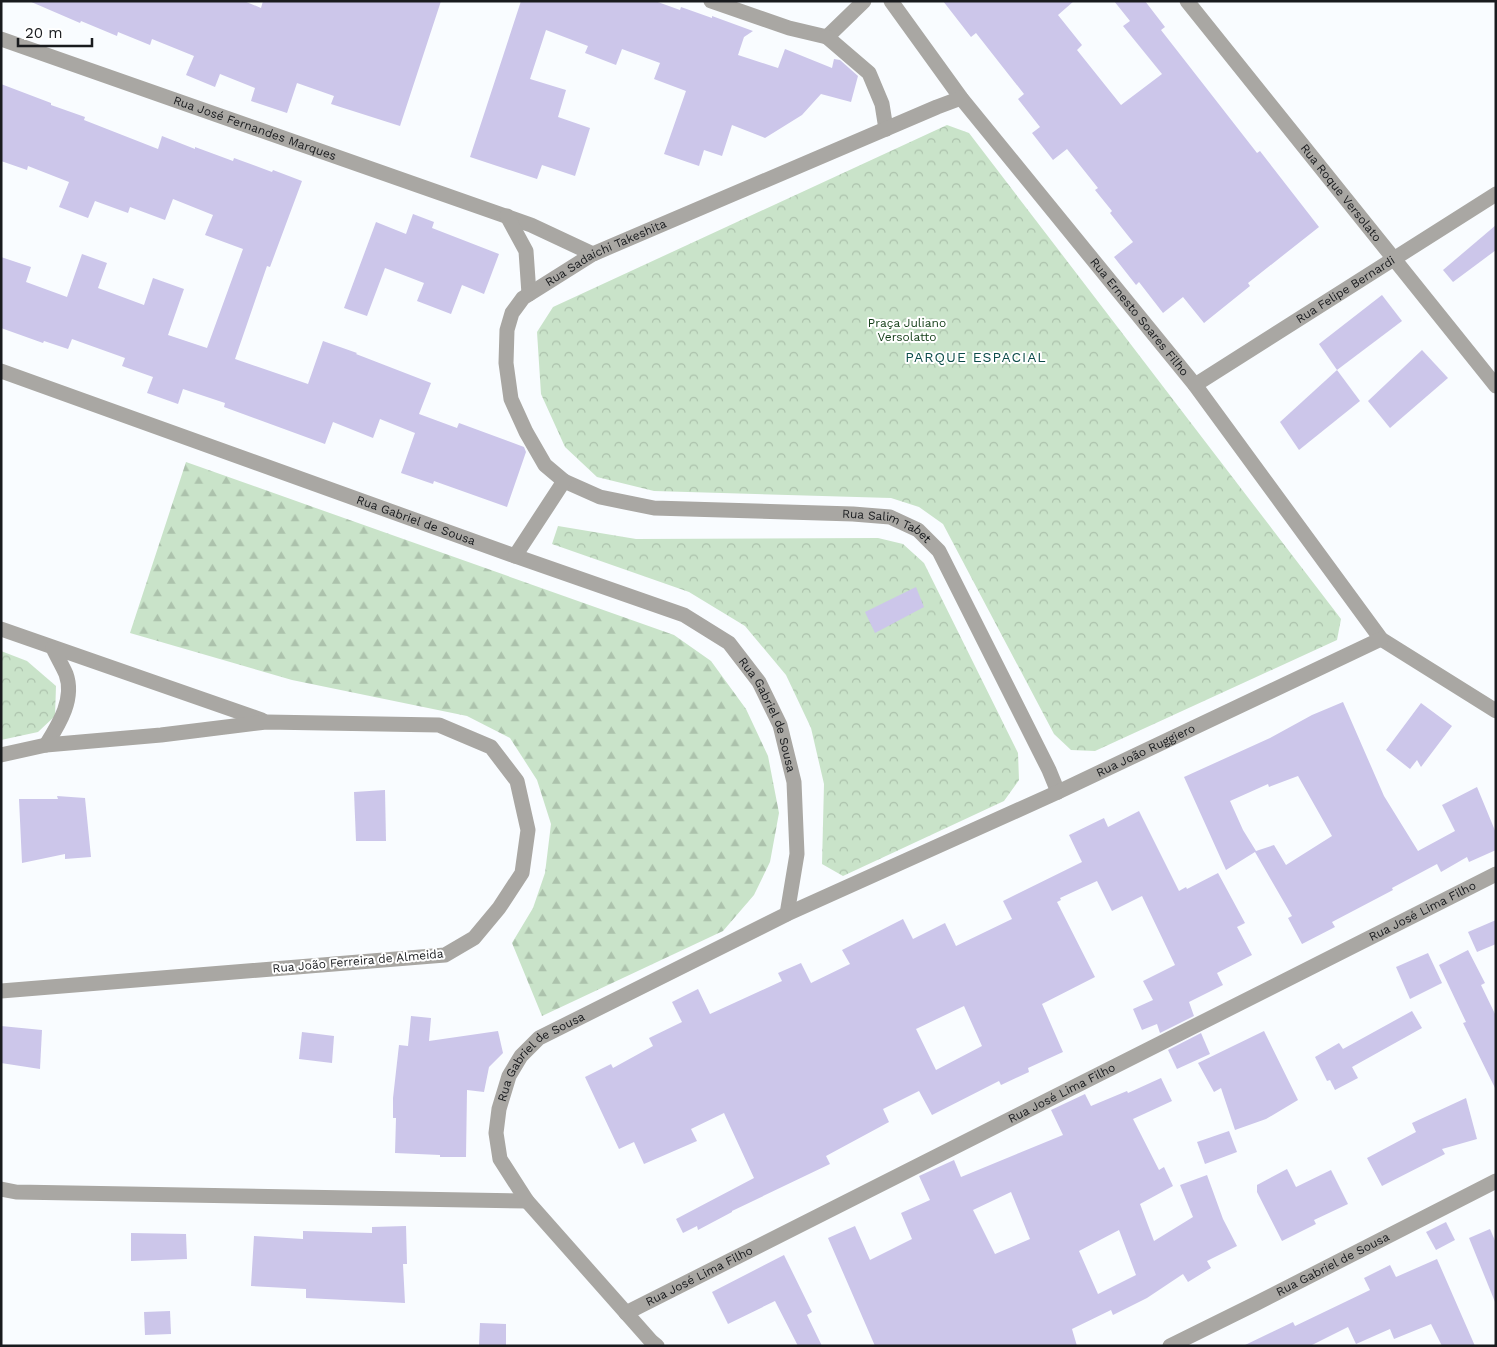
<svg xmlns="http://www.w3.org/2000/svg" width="1497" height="1347" font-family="'Work Sans',sans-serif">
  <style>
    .forest { fill: url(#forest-firs) }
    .park { fill: url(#park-crowns) }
    .building { fill: #ccc6ea; fill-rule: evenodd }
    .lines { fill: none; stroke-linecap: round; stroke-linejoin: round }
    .street { stroke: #a9a7a3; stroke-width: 15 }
    .labels { text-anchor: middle; stroke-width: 4; stroke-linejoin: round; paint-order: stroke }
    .street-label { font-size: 12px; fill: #191b1e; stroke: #fff }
    .park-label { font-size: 12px; fill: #103b14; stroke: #fff }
    .neighbourhood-label { font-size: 14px; letter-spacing: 1px; fill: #0c4c4a; stroke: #fff }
  </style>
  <defs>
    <pattern id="forest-firs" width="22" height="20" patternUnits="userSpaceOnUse" patternTransform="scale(1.25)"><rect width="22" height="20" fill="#c9e3c9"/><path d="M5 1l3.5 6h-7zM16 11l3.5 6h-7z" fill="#acc2ac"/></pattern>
    <pattern id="park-crowns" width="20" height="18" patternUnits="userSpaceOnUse" patternTransform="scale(1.25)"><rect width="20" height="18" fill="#c9e3c9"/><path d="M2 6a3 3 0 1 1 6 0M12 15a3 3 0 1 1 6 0" fill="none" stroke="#acc2ac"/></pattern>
  </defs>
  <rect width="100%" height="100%" fill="#f9fcff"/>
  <!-- forest -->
  <polygon class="forest" points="186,462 674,635 711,661 746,709 768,756 779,813 770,862 754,895 723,931 542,1016 512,943 533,908 545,873 551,824 537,780 510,738 467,716 292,680 130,633"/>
  <!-- park -->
  <g class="park">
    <polygon points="947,125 969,133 1341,619 1337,640 1095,751 1071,750 1054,734 943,524 919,507 891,498 654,491 597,477 565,447 541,394 537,332 553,307"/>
    <polygon points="558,526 636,539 878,538 903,544 924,563 1018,753 1019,780 1004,801 843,876 822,864 824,784 811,728 786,675 745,626 689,592 552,544"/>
    <polygon points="1,651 27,661 56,686 55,716 38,732 1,740"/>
  </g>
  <!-- building -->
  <g class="building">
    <polygon points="29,1 244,1 261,8 263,1 441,1 400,126 331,104 334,96 297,83 287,113 251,101 255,88 220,74 215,87 186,75 194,56 152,39 150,45 118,32 117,36 81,21 80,23"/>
    <polygon points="521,1 655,1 680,10 681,7 712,18 712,16 753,31 744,37 738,55 778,68 785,49 832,68 834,59 840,60 858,76 851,102 821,94 802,115 765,138 732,125 722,156 704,150 699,166 664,154 686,91 654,79 660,63 622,49 616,65 585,53 588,46 546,30 530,79 566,90 558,117 590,128 575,176 542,165 537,179 470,157"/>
    <polygon points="943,1 1074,1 1058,15 1082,45 1077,50 1121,105 1162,74 1123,26 1130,21 1114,1 1145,1 1165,27 1161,30 1257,153 1260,151 1319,227 1248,283 1250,286 1204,323 1183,297 1163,313 1139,282 1136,285 1114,257 1133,242 1110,213 1112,211 1095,190 1098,188 1067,149 1053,160 1032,133 1040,127 1018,99 1024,94 976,33 971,37"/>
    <polygon points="1,84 51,103 51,105 85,117 84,120 158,149 162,136 195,149 195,147 233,161 234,158 272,172 273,170 302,181 270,267 267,266 235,359 308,384 323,341 357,353 356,354 431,383 419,414 457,428 459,423 524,447 526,452 507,507 434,481 433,484 401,473 415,433 380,419 373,438 333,422 325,444 224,407 225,403 183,389 178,404 147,393 153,377 122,366 125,358 72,339 68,349 44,341 43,343 1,328 1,257 31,267 26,282 67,297 82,254 107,263 98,288 144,305 153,278 184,289 168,335 207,348 243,249 205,235 213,215 173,199 165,220 130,207 128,213 95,201 88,218 59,207 69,182 28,166 27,170 1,161"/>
    <polygon points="413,214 434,222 432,228 499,254 484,294 462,285 451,314 417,301 424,283 385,268 367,316 344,308 376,222 406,234"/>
    <polygon points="1496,225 1496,250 1453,282 1443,270"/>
    <polygon points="1382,295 1402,321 1337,370 1319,344"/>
    <polygon points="1422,350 1448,378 1390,428 1368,401"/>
    <polygon points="1337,370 1360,401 1299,450 1280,422"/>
    <polygon points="916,587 924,607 875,633 865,612"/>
    <path d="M1343,702L1384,796L1418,851L1455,831L1442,805L1477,787L1496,833V850L1469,862L1467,857L1441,872L1437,864L1392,888L1393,890L1332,922L1335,927L1302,944L1288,918L1292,916L1255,852L1226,870L1184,777L1270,738L1312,715ZM1298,776L1332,836L1286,865L1274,845L1256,851L1243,830L1230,801L1268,784L1269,787Z"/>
    <polygon points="1421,703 1452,726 1421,767 1417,760 1410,769 1386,750"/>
    <polygon points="385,790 386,841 356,841 354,792"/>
    <polygon points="57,796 85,798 91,857 65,859 65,854 22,863 19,799 58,799"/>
    <path d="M1139,811L1179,891L1186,887L1187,889L1218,873L1245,923L1237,927L1252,955L1217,973L1223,985L1189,1002L1194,1016L1160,1033L1157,1024L1142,1030L1133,1009L1153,1000L1143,981L1175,965L1142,896L1112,911L1097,881L1060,898L1061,900L1057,902L1095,977L1042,1004L1063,1052L1028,1068L1029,1072L1001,1085L999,1081L932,1115L919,1091L883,1109L889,1122L826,1156L830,1164L732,1211V1212L698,1230L697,1226L683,1233L676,1219L754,1178L724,1113L691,1129L697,1141L644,1164L634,1142L619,1149L585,1077L611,1064L613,1068L653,1046L649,1038L682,1022L672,1002L698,989L710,1014L782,981L778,973L801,963L811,983L850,964L842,950L903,919L913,939L945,923L956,946L1012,919L1003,901L1082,862L1069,835L1104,818L1108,827ZM964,1006L982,1046L936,1070L916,1029Z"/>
    <polygon points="1496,920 1496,944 1477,952 1468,932"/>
    <polygon points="1468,950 1485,983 1481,985 1496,1016 1496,1090 1463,1023 1466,1022 1439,965"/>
    <polygon points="1428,953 1442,983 1410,999 1396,967"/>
    <polygon points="1412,1011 1422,1028 1352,1067 1358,1078 1335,1090 1330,1080 1327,1081 1315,1057 1339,1043 1343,1049"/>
    <polygon points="411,1016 431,1018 429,1041 498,1031 503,1053 489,1067 484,1092 467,1090 466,1157 440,1157 440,1155 395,1153 396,1118 393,1118 393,1098 399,1045 408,1046"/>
    <polygon points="1,1026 42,1030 40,1069 1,1063"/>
    <polygon points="1264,1031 1298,1100 1266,1119 1235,1130 1221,1088 1214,1092 1198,1063"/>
    <polygon points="302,1032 334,1036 332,1063 299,1059"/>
    <polygon points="1201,1033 1210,1054 1177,1069 1168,1050"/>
    <path d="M1161,1078L1172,1101L1133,1119L1159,1170L1164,1167L1173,1186L1140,1204L1154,1241L1193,1217L1180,1185L1207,1175L1223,1219L1237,1246L1207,1261L1211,1268L1188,1282L1183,1274L1147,1298L1113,1315L1111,1310L1072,1329L1077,1346H875L828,1238L855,1226L870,1260L912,1239L901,1213L930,1200L919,1176L954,1160L961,1177L1063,1135L1051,1110L1085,1094L1091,1106L1127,1091L1128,1093ZM1011,1192L1030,1239L995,1254L973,1210ZM1119,1230L1136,1275L1098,1294L1079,1251Z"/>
    <polygon points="1466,1098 1477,1139 1442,1149 1445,1154 1382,1186 1367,1158 1416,1132 1412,1123"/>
    <polygon points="1229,1131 1237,1152 1205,1164 1197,1142"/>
    <polygon points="1287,1169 1296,1187 1331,1170 1348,1204 1314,1220 1316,1224 1282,1241 1257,1192 1257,1185"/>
    <polygon points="1446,1222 1455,1240 1436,1250 1426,1232"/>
    <polygon points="406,1226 407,1264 403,1264 405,1303 306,1298 306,1289 251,1286 254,1236 303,1239 303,1231 372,1233 372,1227"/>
    <polygon points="1490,1229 1496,1243 1495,1302 1469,1238"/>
    <polygon points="131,1233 186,1234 187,1259 131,1261"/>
    <polygon points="784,1255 812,1312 807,1315 822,1346 798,1346 775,1301 728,1324 712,1292"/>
    <polygon points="1437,1259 1475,1346 1442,1346 1431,1324 1394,1339 1390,1329 1356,1344 1348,1327 1310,1346 1243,1346 1293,1322 1295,1326 1370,1290 1364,1278 1390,1265 1396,1277"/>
    <polygon points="170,1311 171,1334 145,1335 144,1312"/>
    <polygon points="480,1323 506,1324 506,1346 479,1346"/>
  </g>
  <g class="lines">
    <!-- street -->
    <g class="street">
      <polyline points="711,1 789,28 827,37 864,1"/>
      <path id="s1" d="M891,1L961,98L1195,385L1381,639L1496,711"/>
      <path id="s2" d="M1187,1L1496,386"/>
      <polyline points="827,37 869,73 882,104 886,129"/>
      <path id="s3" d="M1,39L531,225L593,254"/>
      <polyline points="507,216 526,251 529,294"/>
      <path id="s4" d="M1,371L515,556L684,615L729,643L759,682L780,725L794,782L797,854L787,914"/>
      <path id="s5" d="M1195,385L1496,194"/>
      <path id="s6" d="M564,481L600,497L654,508L853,514L890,517L918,530L939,551L1049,770L1058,792"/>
      <path id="s7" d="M515,556L564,481L545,465L526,432L511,399L506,363L507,330L512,313L523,298L593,254L937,107L961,98"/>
      <polyline points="1,629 262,720"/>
      <path d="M46,745C59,724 75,699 66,674C62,665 57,657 53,648"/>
      <polyline points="1,755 46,745 161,735 266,722 439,725 491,747 517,781 528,830 522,873 499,908 474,938 445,955 1,991"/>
      <polyline points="1,1189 16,1192 527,1201"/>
      <path id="s8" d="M626,1313L1496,874"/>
      <path id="s9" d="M657,1346L651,1341L527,1201L500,1159L496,1133L499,1109L509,1076L521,1056L539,1038L787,914L1058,792L1381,639"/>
      <path id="s10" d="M1170,1346L1257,1303L1496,1181"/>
    </g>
  </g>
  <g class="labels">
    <!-- street labels -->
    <g class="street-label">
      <text dy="4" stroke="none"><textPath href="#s3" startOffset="269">Rua José Fernandes Marques</textPath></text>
      <text dy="4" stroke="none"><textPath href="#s2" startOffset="246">Rua Roque Versolato</textPath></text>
      <text dy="4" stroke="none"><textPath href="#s7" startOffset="389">Rua Sadaichi Takeshita</textPath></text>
      <text dy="4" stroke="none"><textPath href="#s5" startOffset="178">Rua Felipe Bernardi</textPath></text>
      <text dy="4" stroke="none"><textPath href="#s1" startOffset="402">Rua Ernesto Soares Filho</textPath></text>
      <text dy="4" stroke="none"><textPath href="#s4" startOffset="441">Rua Gabriel de Sousa</textPath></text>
      <text dy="4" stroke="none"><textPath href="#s6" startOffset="330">Rua Salim Tabet</textPath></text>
      <text dy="4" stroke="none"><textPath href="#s4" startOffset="861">Rua Gabriel de Sousa</textPath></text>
      <text dy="4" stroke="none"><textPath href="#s9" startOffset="1050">Rua João Ruggiero</textPath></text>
      <text dy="4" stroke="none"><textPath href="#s8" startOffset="892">Rua José Lima Filho</textPath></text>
      <text transform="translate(358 961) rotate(-5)" y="4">Rua João Ferreira de Almeida</text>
      <text dy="4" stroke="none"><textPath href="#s9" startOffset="366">Rua Gabriel de Sousa</textPath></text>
      <text dy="4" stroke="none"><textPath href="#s8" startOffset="488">Rua José Lima Filho</textPath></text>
      <text dy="4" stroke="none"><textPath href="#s10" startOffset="182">Rua Gabriel de Sousa</textPath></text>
      <text dy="4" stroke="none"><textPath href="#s8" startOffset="82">Rua José Lima Filho</textPath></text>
    </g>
    <!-- park labels -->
    <g class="park-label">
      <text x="907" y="327">Praça Juliano<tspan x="907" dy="14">Versolatto</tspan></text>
    </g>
    <!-- neighbourhood labels -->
    <g class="neighbourhood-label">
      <text x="976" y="362">PARQUE ESPACIAL</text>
    </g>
  </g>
  <!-- border -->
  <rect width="1497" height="1347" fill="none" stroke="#191b1e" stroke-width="5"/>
  <!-- scale -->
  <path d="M18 38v8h74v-8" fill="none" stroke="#191b1e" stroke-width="2.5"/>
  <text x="25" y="38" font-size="15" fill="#191b1e" stroke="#ffffff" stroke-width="4" paint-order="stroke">20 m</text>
</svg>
